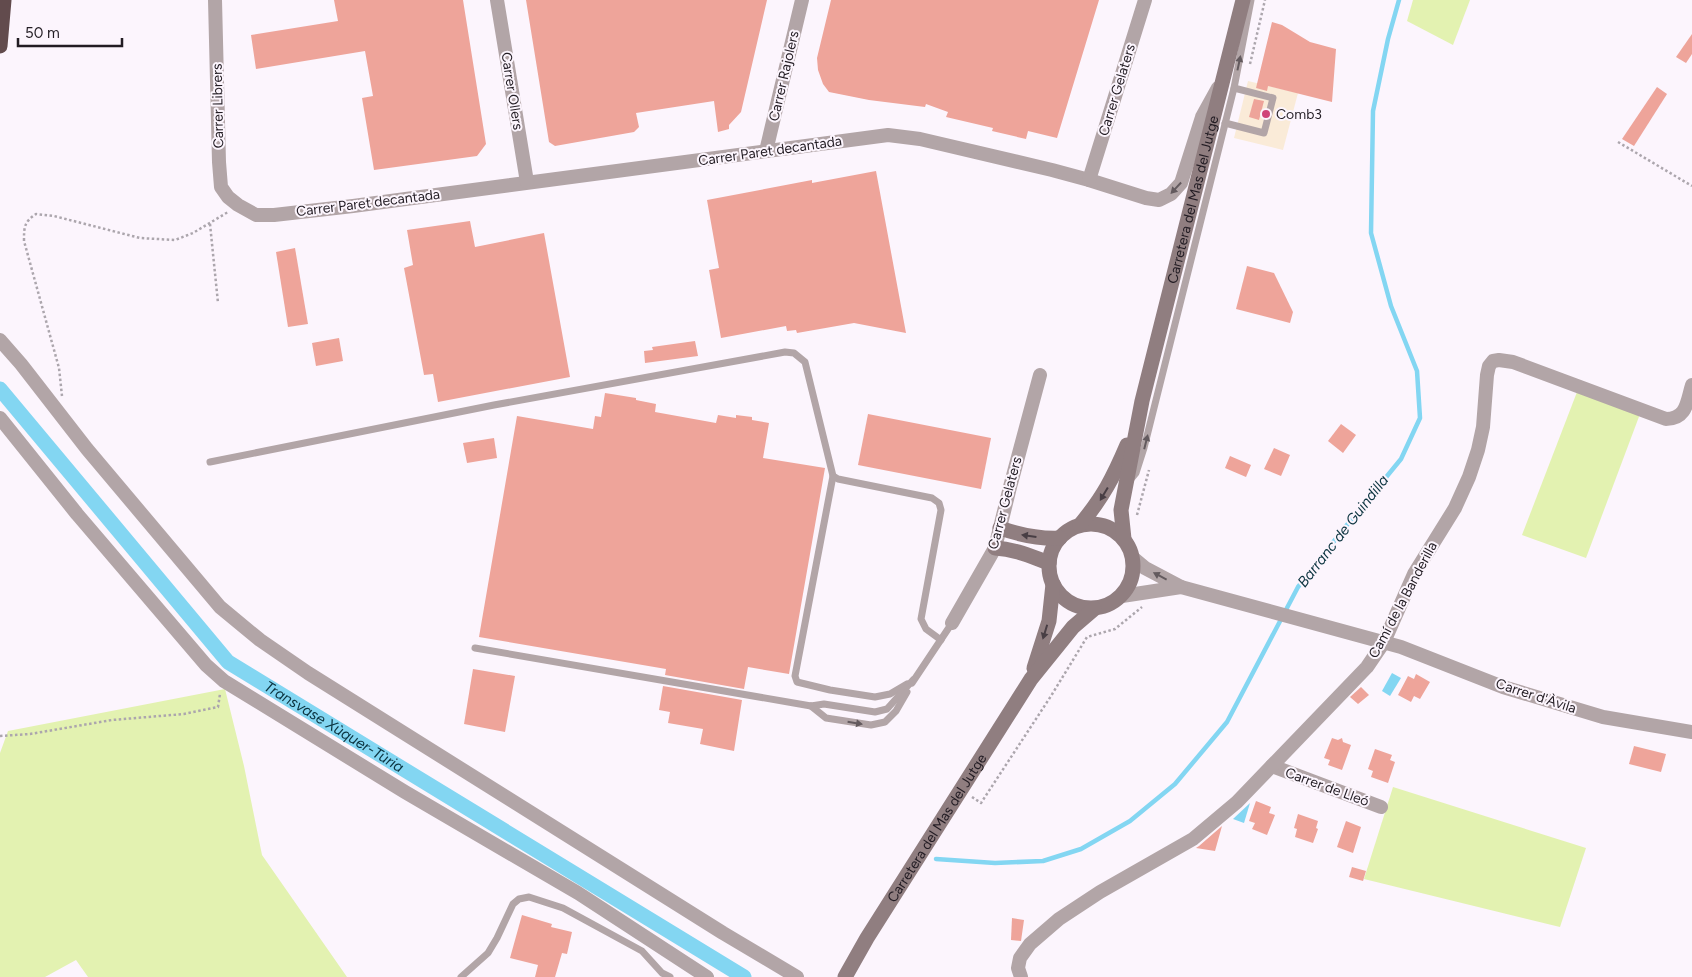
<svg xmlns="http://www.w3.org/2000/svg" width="1692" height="977" viewBox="0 0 1692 977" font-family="Figtree,sans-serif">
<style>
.commercial{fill:#faebd8}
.green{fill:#e3f2b1}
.water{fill:#83d6f2}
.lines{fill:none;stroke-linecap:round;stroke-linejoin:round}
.stream{stroke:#83d6f2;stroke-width:4.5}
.canal{stroke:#83d6f2;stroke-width:15}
.building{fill:#eea49a}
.path{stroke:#aca6ad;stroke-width:2.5;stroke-dasharray:2.5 2.5;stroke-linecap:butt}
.lane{stroke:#b2a5a7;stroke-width:7}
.street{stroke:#b2a5a7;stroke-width:14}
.secondary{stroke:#907e80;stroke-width:15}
.highway{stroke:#624b4d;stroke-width:15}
.oneway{fill:#635a5e}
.oneway2{fill:#483e44}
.poi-dot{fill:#d04478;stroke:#fcf5fd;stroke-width:2}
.labels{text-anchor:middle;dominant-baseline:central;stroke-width:4;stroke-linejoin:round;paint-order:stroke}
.street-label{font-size:14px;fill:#221c23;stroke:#fcf5fd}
.poi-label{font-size:14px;fill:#221c23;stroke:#fcf5fd;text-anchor:start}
.water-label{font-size:15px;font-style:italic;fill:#0b333f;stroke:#fcf5fd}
</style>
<rect width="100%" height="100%" fill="#fcf5fd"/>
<polygon class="commercial" points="1248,81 1298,93 1283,150 1234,138"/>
<g class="green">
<polygon points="1413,0 1470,0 1453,45 1407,21"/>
<polygon points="1577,392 1640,414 1586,558 1522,535"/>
<polygon points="225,689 244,766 262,855 347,977 88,977 76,960 45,977 0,977 0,753 8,731"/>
<polygon points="1393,787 1586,848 1560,927 1364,879"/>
</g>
<g class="water">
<polygon points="1392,673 1401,678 1390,696 1382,691"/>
<polygon points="1250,803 1244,823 1233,819"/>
</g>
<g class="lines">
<polyline class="stream" points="936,859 995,863 1043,861 1081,849 1130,821 1175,784 1227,722 1298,587 1342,531 1401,459 1420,418 1417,371 1391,306 1371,233 1373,111 1388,39 1399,0"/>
<path class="canal" id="s1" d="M0 389 228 662 744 977"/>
</g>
<g class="building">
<polygon points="334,0 463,0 486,144 477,156 374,170 362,98 373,96 365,51 256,69 251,35 338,21"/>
<polygon points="526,0 767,0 741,112 729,125 729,129 718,132 714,101 636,113 639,127 634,132 555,146 549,142"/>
<polygon points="831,0 1099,0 1057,138 1028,131 1026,139 992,131 993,128 946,117 948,112 926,104 925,107 869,100 829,92 823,84 818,70 817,58"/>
<polygon points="1272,22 1282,25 1310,42 1336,49 1332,102 1268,86 1267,91 1256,88"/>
<polygon points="1692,34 1692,54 1686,63 1676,57"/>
<polygon points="1657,87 1667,94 1634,146 1622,139"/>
<polygon points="1254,99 1264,101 1259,120 1249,117"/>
<polygon points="876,171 906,333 854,323 797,333 796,330 787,331 786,326 721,338 709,270 719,268 707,200 812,180 812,183"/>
<polygon points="470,221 475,247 544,233 570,377 438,402 433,374 424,375 404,268 413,265 407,230"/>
<polygon points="295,248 308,324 288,327 276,252"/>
<polygon points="1247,266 1274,273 1293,312 1290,323 1236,309"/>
<polygon points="339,338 343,361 316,366 312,343"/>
<polygon points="695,341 698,356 645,363 644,351 653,350 652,347"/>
<polygon points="605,393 636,398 636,400 656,404 655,412 716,423 718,415 736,418 736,415 752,417 752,420 769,423 763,458 825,468 789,674 748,667 744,689 665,675 666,669 479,637 517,416 593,429 595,416 601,417"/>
<polygon points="868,414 991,438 981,489 858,465"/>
<polygon points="1341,424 1356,435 1343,453 1328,441"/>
<polygon points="494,438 497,458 467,463 463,443"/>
<polygon points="1274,448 1290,455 1281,476 1264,469"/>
<polygon points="1230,456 1251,465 1246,477 1225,468"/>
<polygon points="473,669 515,676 505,732 464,724"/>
<polygon points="1416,674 1430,682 1420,699 1414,696 1411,702 1398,695 1408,676 1414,679"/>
<polygon points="663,686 742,700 734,751 700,744 703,729 668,723 670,712 659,710"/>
<polygon points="1361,687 1369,695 1358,704 1350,697"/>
<polygon points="1332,738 1338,740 1342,738 1343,742 1351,745 1342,770 1328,765 1330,760 1324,758"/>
<polygon points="1634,746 1666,754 1661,772 1629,764"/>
<polygon points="1375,749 1392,755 1390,760 1395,762 1388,783 1371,777 1373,771 1368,769"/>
<polygon points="1256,801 1271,807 1269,813 1275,815 1267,835 1252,829 1255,823 1249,821"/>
<polygon points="1298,814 1318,821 1316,828 1318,829 1313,843 1295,837 1297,829 1294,828"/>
<polygon points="1346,821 1361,827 1353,853 1337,847"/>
<polygon points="1222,826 1215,851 1196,848 1199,846"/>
<polygon points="1352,867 1366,871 1363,881 1349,877"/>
<polygon points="522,915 552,924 551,927 572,932 567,954 562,953 555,977 535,977 538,965 510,958"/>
<polygon points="1012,918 1024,920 1021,941 1011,940"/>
</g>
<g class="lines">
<g class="path">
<polyline points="1250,64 1265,0"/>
<polyline points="1618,142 1692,186"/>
<polyline points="210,224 218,303"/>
<path d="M62 396 59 368 24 241C24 227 24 222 36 214L54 216 140 238 175 240 193 233 228 212"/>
<polyline points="1137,515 1149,470"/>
<polyline points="0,736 30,734 112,720 184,714 218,707 220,694"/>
<polyline points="972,797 981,803 1051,696 1087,637 1115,629 1142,607"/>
</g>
<g class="lane">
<polyline points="1225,123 1264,133 1273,98 1234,88"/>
<polyline points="210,462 494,405 785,352 794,353 805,362 833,476 838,479 932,498 939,503 941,510 921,619 926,629 941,640"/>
<polyline points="833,476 795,676 797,682 830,690 875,697 890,694 907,684"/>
<polyline points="1131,479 1136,473 1144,448 1234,88 1251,0"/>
<polyline points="475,648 811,706 824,704 875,712 887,709 913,680"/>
<polyline points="912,683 952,623"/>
<polyline points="811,706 826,718 871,725 885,722 896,711 907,692"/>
<polyline points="461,977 488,953 497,938 513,904 519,899 529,897 563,908 642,951 662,973 670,977"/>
</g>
<g class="street">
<polyline points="215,0 219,162 221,187 228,197 238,205 256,215 274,215 353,206 888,135 920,139 1052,170 1089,180 1146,198 1159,200 1171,194 1181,183 1202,117 1218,88"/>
<polyline points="497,0 527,182"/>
<polyline points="766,151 802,0"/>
<polyline points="1089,180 1145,0"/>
<polyline points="0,340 21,364 87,449 220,607 260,640 308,673 723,933 797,977"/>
<polyline points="0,418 77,514 206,665 224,681 405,792 578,893 707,977"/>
<polyline points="1181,587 1401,647 1503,687 1603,717 1692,732"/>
<polyline points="1122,596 1181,587 1145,568 1133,558"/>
<polyline points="952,623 995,548 1010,487 1040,375"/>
<polyline points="1272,766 1381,807"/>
<path d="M1021 977 1018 968 1020 958 1030 944 1059 919 1100 892 1193 839 1237 802 1367 667 1384 642 1414 574 1455 508 1469 477 1478 450 1483 427 1487 375 1489 366 1493 361 1499 360 1513 362 1666 419C1687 419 1687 401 1692 385"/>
</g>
<g class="secondary">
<circle cx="1091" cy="566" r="42"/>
<path d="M1080 525C1103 497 1113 478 1127 445"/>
<path d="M1000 528C1020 535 1038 539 1060 538"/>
<path id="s2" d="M1124 539 1121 510 1142 401 1243 0"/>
<path d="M995 548C1015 549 1030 556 1049 563"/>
<polyline points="1034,668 1049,621 1053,584"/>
<path id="s3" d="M845 977 867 938 1031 679 1073 627 1094 609"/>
</g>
<polyline class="highway" points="0,46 4,0"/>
</g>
<defs><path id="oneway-solid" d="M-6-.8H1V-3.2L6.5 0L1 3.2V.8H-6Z" transform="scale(1.25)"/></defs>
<g class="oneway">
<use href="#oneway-solid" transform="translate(1239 63) rotate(-78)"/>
<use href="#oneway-solid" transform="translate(1176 188) rotate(133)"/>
<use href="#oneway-solid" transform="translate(1146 442) rotate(-76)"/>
<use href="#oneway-solid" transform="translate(1160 576) rotate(-152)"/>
<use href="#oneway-solid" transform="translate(855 723) rotate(9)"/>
</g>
<g class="oneway2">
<use href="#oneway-solid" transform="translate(1104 494) rotate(121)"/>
<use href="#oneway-solid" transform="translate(1029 536) rotate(-172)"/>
<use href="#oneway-solid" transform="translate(1045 632) rotate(107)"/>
</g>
<circle class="poi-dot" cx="1266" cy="114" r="5"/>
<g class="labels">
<g class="street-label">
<text transform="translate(784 76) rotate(-77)">Carrer Rajolers</text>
<text transform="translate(1117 90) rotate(-73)">Carrer Gelaters</text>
<text transform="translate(512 91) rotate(81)">Carrer Ollers</text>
<text transform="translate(218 106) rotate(-91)">Carrer Librers</text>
<text transform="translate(770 151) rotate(-8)">Carrer Paret decantada</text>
<text stroke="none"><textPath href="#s2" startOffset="348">Carretera del Mas del Jutge</textPath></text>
<text transform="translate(368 203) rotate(-7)">Carrer Paret decantada</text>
<text transform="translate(1005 503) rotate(-75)">Carrer Gelaters</text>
<text transform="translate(1403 600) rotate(-62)">Camí de la Banderilla</text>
<text transform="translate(1536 696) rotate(18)">Carrer d'Àvila</text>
<text transform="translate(1327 787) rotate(20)">Carrer de Lleó</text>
<text stroke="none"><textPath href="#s3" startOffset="175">Carretera del Mas del Jutge</textPath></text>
</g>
<g class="poi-label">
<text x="1276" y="114">Comb3</text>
</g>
<g class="water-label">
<text transform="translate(1343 531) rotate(-52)">Barranc de Guindilla</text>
<text stroke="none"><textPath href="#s1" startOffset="480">Transvase Xùquer-Tùria</textPath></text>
</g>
</g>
<path d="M18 38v8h104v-8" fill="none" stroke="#221c23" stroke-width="2.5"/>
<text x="25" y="38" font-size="15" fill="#221c23" stroke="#fcf5fd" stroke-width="4" paint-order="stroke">50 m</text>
</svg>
